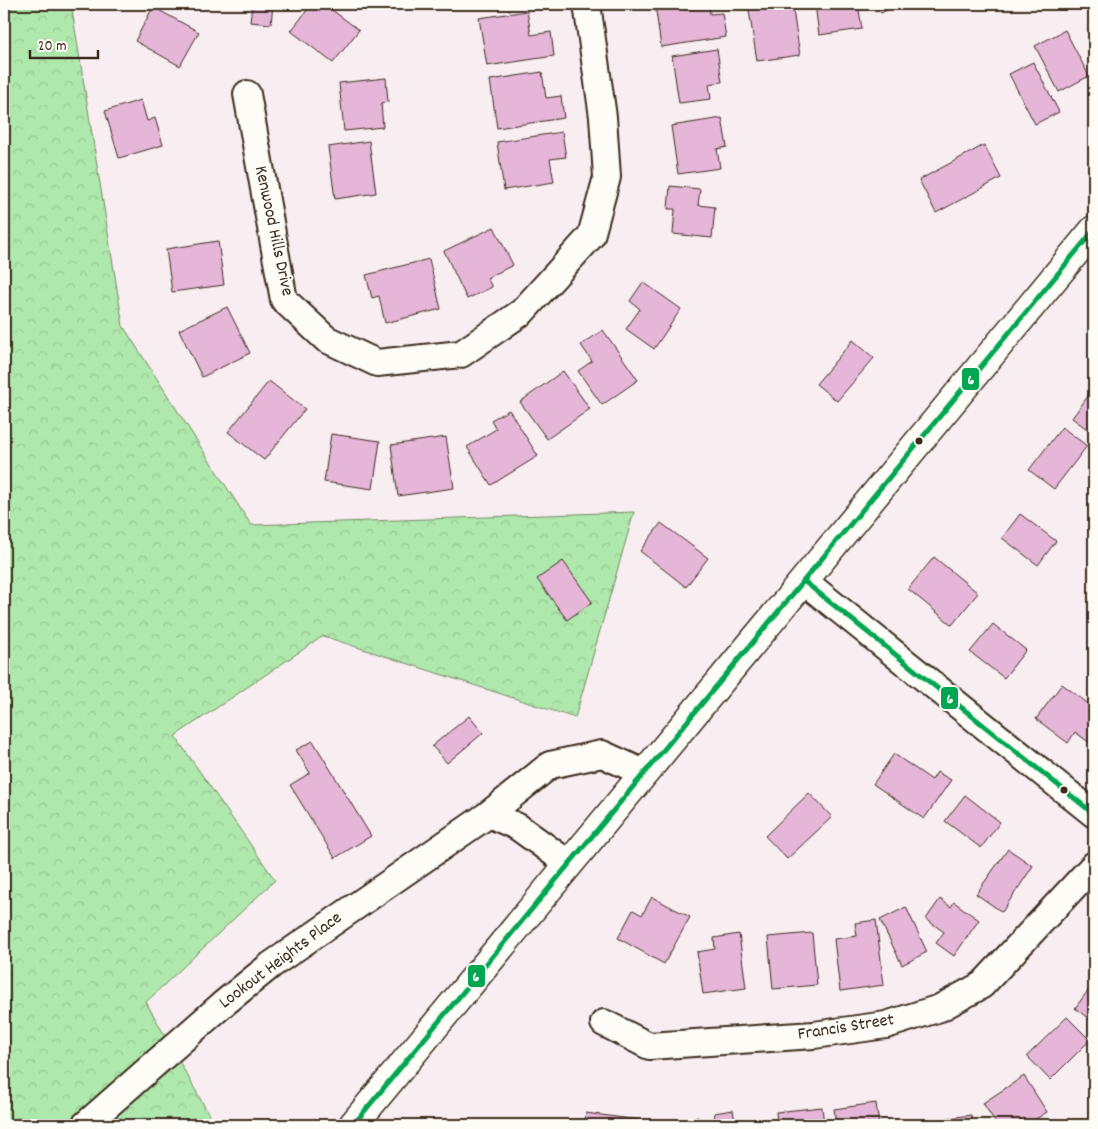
<svg xmlns="http://www.w3.org/2000/svg" width="1098" height="1129" viewBox="0 0 1098 1129" font-family="Dekko,sans-serif">
<style>
.forest{fill:url(#forest-crowns);stroke:#758965}
.building{fill:#e6b6d8;stroke:#3b2a1e}
.lines{fill:none;stroke-linecap:round;stroke-linejoin:round}
.minor-casing{stroke:#3b2a1e;stroke-width:30}
.secondary-casing{stroke:#3b2a1e;stroke-width:31}
.minor{stroke:#fdfcf7;stroke-width:26}
.secondary{stroke:#fdfcf7;stroke-width:28}
.bus-1-casing{stroke:#fdfcf7;stroke-width:9}
.bus-1{stroke:#00a651;stroke-width:5}
.bus-dot{fill:#3b2a1e;stroke:#fdfcf7;stroke-width:2}
.labels{text-anchor:middle;dominant-baseline:central;stroke-width:4;stroke-linejoin:round;paint-order:stroke}
.street-label{font-size:18px;fill:#3b2a1e;stroke:#fdfcf7}
.line-badge{stroke:#fdfcf7;stroke-width:2}
.badge-label{font-size:14px;text-anchor:middle;font-weight:bold;fill:#fff}
</style>
<defs>
<pattern id="forest-crowns" width="20" height="18" patternUnits="userSpaceOnUse" patternTransform="scale(1.25)"><rect width="20" height="18" fill="#afe8ac"/><path d="M2 6a3 3 0 1 1 6 0M12 15a3 3 0 1 1 6 0" fill="none" stroke="#97c794"/></pattern>
</defs>
<rect width="100%" height="100%" fill="#f8eef1"/>
<filter id="ink" filterUnits="userSpaceOnUse"><feTurbulence type="fractalNoise" baseFrequency=".02" numOctaves="2"/><feDisplacementMap in="SourceGraphic" scale="10" xChannelSelector="R" yChannelSelector="G"/><feConvolveMatrix kernelMatrix="1 2 1 2 8 2 1 2 1" color-interpolation-filters="sRGB"/></filter>
<g filter="url(#ink)">
<polygon class="forest" points="4,4 71,4 123,326 251,525 634,512 575,718 323,636 175,736 275,880 146,1002 215,1125 4,1125"/>
<g class="building">
<polygon points="243,4 273,4 271,24 250,22 252,5"/>
<polygon points="312,4 324,4 359,30 333,63 291,31"/>
<polygon points="655,4 709,4 710,14 722,13 726,37 661,47"/>
<polygon points="748,4 792,4 800,55 757,61"/>
<polygon points="815,4 858,4 862,29 819,35"/>
<polygon points="876,4 899,4 881,13"/>
<polygon points="153,7 199,32 180,66 135,41"/>
<polygon points="527,11 531,35 551,32 554,56 487,66 479,18"/>
<polygon points="1065,30 1089,76 1059,92 1035,46"/>
<polygon points="717,49 722,82 709,84 711,99 679,103 672,56"/>
<polygon points="1033,62 1059,112 1035,124 1009,74"/>
<polygon points="542,72 546,98 561,96 564,118 497,128 490,80"/>
<polygon points="386,78 388,102 381,103 383,127 344,131 339,83"/>
<polygon points="141,100 147,121 155,118 163,145 119,158 105,111"/>
<polygon points="722,118 727,147 717,149 720,168 678,174 671,126"/>
<polygon points="562,132 566,157 550,159 554,182 504,190 497,142"/>
<polygon points="369,141 376,193 335,199 328,147"/>
<polygon points="984,145 1001,178 936,213 919,180"/>
<polygon points="670,186 700,189 698,205 715,207 712,238 673,234 675,209 668,209"/>
<polygon points="494,227 513,265 487,278 492,287 467,299 444,251"/>
<polygon points="218,241 224,285 172,292 166,249"/>
<polygon points="429,259 441,309 385,323 379,296 372,298 366,275"/>
<polygon points="643,282 681,309 654,349 626,329 640,309 630,301"/>
<polygon points="227,307 250,353 202,377 179,330"/>
<polygon points="603,330 638,380 602,405 578,371 592,361 581,345"/>
<polygon points="853,340 874,358 837,401 816,384"/>
<polygon points="563,371 590,409 547,439 520,402"/>
<polygon points="269,381 305,409 264,460 228,432"/>
<polygon points="1094,388 1094,434 1072,418"/>
<polygon points="509,410 538,456 491,485 467,447 496,429 491,420"/>
<polygon points="1062,427 1087,446 1054,489 1029,470"/>
<polygon points="331,434 380,441 373,489 324,482"/>
<polygon points="446,437 454,488 398,496 391,445"/>
<polygon points="1020,514 1056,541 1038,565 1002,538"/>
<polygon points="661,523 708,558 686,587 640,551"/>
<polygon points="934,557 978,593 952,625 908,589"/>
<polygon points="563,561 592,602 567,620 537,579"/>
<polygon points="993,624 1026,650 1004,678 970,652"/>
<polygon points="1062,684 1094,708 1094,746 1075,732 1068,743 1036,719"/>
<polygon points="469,716 483,733 447,763 432,746"/>
<polygon points="313,741 371,836 335,858 290,785 310,773 296,750"/>
<polygon points="894,754 932,780 937,772 951,780 924,819 873,784"/>
<polygon points="809,793 832,817 787,859 765,836"/>
<polygon points="965,795 1000,822 981,848 945,821"/>
<polygon points="1008,849 1033,866 1002,912 976,894"/>
<polygon points="652,897 690,917 664,964 618,938 633,910 642,915"/>
<polygon points="940,899 951,907 954,902 979,920 954,956 936,943 944,932 926,919"/>
<polygon points="906,907 927,952 902,965 880,920"/>
<polygon points="876,920 884,985 840,991 834,939 857,936 855,923"/>
<polygon points="812,933 817,985 773,989 768,937"/>
<polygon points="739,934 746,988 703,994 697,952 715,949 714,938"/>
<polygon points="1094,983 1094,1023 1075,1008"/>
<polygon points="1067,1017 1090,1040 1050,1080 1027,1056"/>
<polygon points="1024,1076 1047,1112 1026,1125 997,1125 983,1103"/>
<polygon points="876,1103 879,1125 836,1125 834,1109"/>
<polygon points="822,1107 824,1125 777,1125 776,1112"/>
<polygon points="733,1110 735,1122 758,1119 759,1125 716,1125 714,1113"/>
<polygon points="586,1113 639,1120 638,1125 584,1125"/>
<polygon points="971,1115 972,1125 936,1125 935,1120"/>
<polygon points="698,1117 699,1125 657,1125 656,1122"/>
</g>
<g class="lines">
<g class="minor-casing">
<g id="minor">
<polyline points="247,94 284,300 326,339 377,363 461,354 522,312 591,236 607,177 603,117 587,4"/>
<polyline points="805,582 1094,814"/>
<polyline points="489,814 518,827 569,864"/>
<polyline points="604,1023 649,1046 814,1035 886,1025 940,1008 982,985 1094,865"/>
<polyline points="85,1125 223,1004 271,965 489,814 550,765 602,754 644,773"/>
</g>
</g>
<g class="secondary-casing">
<polyline id="secondary" points="353,1125 1094,230"/>
</g>
<use href="#minor" class="minor"/>
<use href="#secondary" class="secondary"/>
<g class="bus-1-casing">
<g id="bus-1">
<polyline points="805,582 1094,814"/>
<polyline points="353,1125 1094,230"/>
</g>
</g>
<use href="#bus-1" class="bus-1"/>
</g>
</g>
<g class="bus-dot">
<circle cx="919" cy="441" r="4.5"/>
<circle cx="1064" cy="790" r="4.5"/>
</g>
<g class="labels">
<g class="street-label">
<text transform="translate(273 231) rotate(78)">Kenwood Hills Drive</text>
<text transform="translate(281 961) rotate(-37)">Lookout Heights Place</text>
<text transform="translate(846 1028) rotate(-9)">Francis Street</text>
</g>
</g>
<g class="line-badge">
<rect x="961" y="367" width="19" height="24" rx="5" fill="#00a651"/>
<rect x="940" y="686" width="19" height="24" rx="5" fill="#00a651"/>
<rect x="467" y="964" width="19" height="24" rx="5" fill="#00a651"/>
</g>
<g class="badge-label">
<text x="971" y="384">6</text>
<text x="950" y="703">6</text>
<text x="476" y="981">6</text>
</g>
<rect width="1098" height="1129" fill="none" stroke="#fdfcf7" stroke-width="20"/>
<rect x="10" y="10" width="1078" height="1109" fill="none" stroke="#3b2a1e" stroke-width="2" filter="url(#ink)"/>
<path d="M30 50v8h68v-8" fill="none" stroke="#3b2a1e" stroke-width="2.5"/>
<text x="38" y="50" font-size="15" fill="#3b2a1e" stroke="#fdfcf7" stroke-width="4" paint-order="stroke">20 m</text>
</svg>
